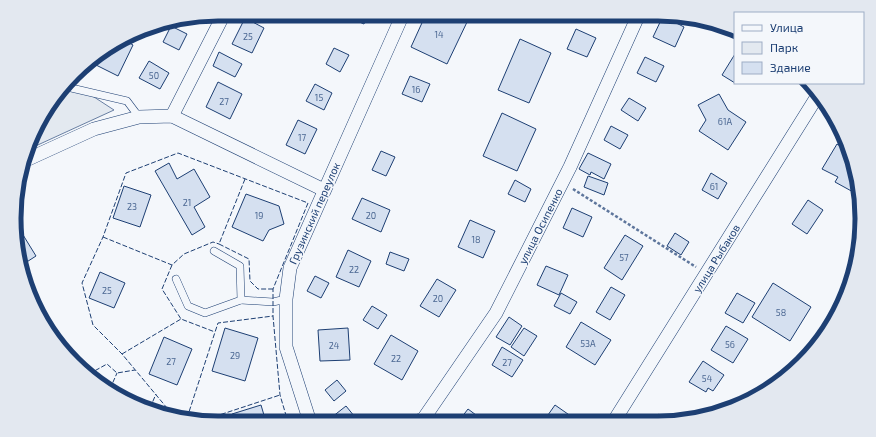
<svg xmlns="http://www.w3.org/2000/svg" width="876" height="437" viewBox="0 0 876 437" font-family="'Exo 2',sans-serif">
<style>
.green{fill:#e3e9f0;stroke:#687fa3}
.building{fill:#d5e0f0;stroke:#1d3f73}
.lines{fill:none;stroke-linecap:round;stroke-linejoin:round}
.service-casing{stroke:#1d3f73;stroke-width:8}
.minor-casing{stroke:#1d3f73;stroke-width:14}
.path{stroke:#5e769c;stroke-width:2.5;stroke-dasharray:3 2;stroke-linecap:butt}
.service{stroke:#f4f7fb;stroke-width:7}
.minor{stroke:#f4f7fb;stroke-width:13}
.fence{stroke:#1d3f73;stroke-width:1;stroke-dasharray:5 2;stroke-linecap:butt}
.labels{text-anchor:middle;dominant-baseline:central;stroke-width:3;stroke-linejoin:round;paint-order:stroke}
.number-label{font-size:9px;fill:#4b6792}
.street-label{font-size:11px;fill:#1d3f73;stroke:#f4f7fb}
.rim{fill:none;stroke:#1d3f73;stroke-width:5}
</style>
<rect width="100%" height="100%" fill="#f4f7fb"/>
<polygon class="green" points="71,82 114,110 29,149 42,116"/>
<g class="building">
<polygon points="341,14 368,14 364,24"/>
<polygon points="426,14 456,14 468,20 447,64 411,47"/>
<polygon points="663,16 684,27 675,47 653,37"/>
<polygon points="245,18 264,28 252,53 232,44"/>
<polygon points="171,26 187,34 179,50 163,42"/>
<polygon points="576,29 596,38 587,57 567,49"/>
<polygon points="520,39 551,53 529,103 498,90"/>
<polygon points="124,40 133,45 118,76 94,64 99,53"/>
<polygon points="334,48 349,55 340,72 326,64"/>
<polygon points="219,52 242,64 235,77 213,66"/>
<polygon points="735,54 735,83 722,75"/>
<polygon points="645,57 664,66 656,82 637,73"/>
<polygon points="149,61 169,73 160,89 139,78"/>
<polygon points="410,76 430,84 422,102 402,94"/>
<polygon points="218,82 242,94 230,119 206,107"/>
<polygon points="315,84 332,93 324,110 306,101"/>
<polygon points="719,94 728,110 746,122 728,150 699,131 706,120 698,105"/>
<polygon points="629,98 646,108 638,121 621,110"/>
<polygon points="502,113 536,129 517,171 483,156"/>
<polygon points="298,120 317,129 305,154 286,145"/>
<polygon points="611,126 628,135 620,149 604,140"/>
<polygon points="837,144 851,153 856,191 855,193 835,182 838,177 822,169"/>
<polygon points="381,151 395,157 386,176 372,170"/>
<polygon points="588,153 611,164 604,179 591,172 590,175 579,169"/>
<polygon points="169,163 177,179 194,169 210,197 194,207 205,227 192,235 155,171"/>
<polygon points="711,173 727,183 718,199 702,190"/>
<polygon points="588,176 608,183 604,195 584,187"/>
<polygon points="515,180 531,189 525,202 508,194"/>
<polygon points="124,186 151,195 140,227 113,218"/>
<polygon points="246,194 279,206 284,224 269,230 263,241 232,227"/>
<polygon points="362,198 390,210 381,232 352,219"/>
<polygon points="808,200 823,210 807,234 792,224"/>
<polygon points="572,208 592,217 583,237 563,228"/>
<polygon points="470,220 495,231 483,258 458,247"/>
<polygon points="20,230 36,256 22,265 16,245 16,232"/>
<polygon points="675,233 689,242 681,255 667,246"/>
<polygon points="625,235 643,246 622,280 604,268"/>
<polygon points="348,250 371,261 359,287 336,277"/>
<polygon points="390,252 409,259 404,271 386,264"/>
<polygon points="546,266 568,275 559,295 537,285"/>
<polygon points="100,272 125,283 114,308 89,298"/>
<polygon points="315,276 329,283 321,298 307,291"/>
<polygon points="437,279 456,290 439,317 420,306"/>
<polygon points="773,283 811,307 790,341 752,317"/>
<polygon points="611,287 625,295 610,320 596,312"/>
<polygon points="561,293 577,302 570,314 554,306"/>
<polygon points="737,293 755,303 743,323 725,313"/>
<polygon points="372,306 387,315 378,329 363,320"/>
<polygon points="509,317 522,326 510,345 496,337"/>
<polygon points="581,322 611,340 595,365 566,347"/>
<polygon points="726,326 748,339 733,363 711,350"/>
<polygon points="225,328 258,338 245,381 212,371"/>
<polygon points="348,328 350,360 320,361 318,330"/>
<polygon points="524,328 537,336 524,356 511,347"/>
<polygon points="391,335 418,351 402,380 374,364"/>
<polygon points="164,337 192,349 177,385 149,374"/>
<polygon points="502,347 523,360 512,377 492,365"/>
<polygon points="703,361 724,375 713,391 708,388 706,392 689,382"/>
<polygon points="337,380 346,391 334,401 325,390"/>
<polygon points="261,405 266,422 235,422 232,414"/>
<polygon points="555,405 575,419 573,422 543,422"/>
<polygon points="346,406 359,422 328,422 327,421"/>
<polygon points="468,409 476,415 473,419 478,422 458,422"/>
<polygon points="695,413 700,417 690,420"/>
<polygon points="658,414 667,421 653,421"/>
</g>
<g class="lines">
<g class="service-casing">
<g id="service">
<polyline points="67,87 127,101 139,117"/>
<polyline points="176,279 188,306 205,313 241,300 240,266 214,251"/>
<polyline points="241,300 273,302 286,299"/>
</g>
</g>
<g class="minor-casing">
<g id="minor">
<polyline points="172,116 224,14"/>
<polyline points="24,161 94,129 139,117 172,116 324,190"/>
<polyline points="614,421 818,95"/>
<polyline points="310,422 286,347 286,299 290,268 403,14"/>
<polyline points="417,422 424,418 496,313 570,167 639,14"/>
</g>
</g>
<polyline class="path" points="573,189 696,267"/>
<use href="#service" class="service"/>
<use href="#minor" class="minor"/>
<g class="fence">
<polyline points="245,179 219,244 249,259 250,281 258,289 273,289"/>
<polyline points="103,237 172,265 184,254 213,242 219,244"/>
<polyline points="172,265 162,289 181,319"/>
<polyline points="122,354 181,319 215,332"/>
<polyline points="89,374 107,364 117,373 135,370"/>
<polyline points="110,389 117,373"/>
<polyline points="150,408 156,394"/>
<polyline points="172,414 122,354 93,325 82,283 103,237 126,173 178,153 308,203 273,289 273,316 280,395 288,422"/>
<polyline points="187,418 218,323 273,316"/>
<polyline points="201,421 280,395"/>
</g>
</g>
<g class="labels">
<g class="number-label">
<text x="439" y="34">14</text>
<text x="248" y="36">25</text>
<text x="154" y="75">50</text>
<text x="416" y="89">16</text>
<text x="319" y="97">15</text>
<text x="224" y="101">27</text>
<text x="725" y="121">61А</text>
<text x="302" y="137">17</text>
<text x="714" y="186">61</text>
<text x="187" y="202">21</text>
<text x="132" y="206">23</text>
<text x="259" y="215">19</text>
<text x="371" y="215">20</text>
<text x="476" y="239">18</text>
<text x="624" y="257">57</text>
<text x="354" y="269">22</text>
<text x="107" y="290">25</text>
<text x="438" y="298">20</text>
<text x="781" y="312">58</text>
<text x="588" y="343">53А</text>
<text x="730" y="344">56</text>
<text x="334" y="345">24</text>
<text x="235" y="355">29</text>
<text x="396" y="358">22</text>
<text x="171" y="361">27</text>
<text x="507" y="362">27</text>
<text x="707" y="378">54</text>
</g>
<g class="street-label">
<text transform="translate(314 213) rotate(-66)">Грузинский переулок</text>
<text transform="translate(540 226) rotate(-63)">улица Осипенко</text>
<text transform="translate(716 258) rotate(-58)">улица Рыбаков</text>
</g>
</g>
<path d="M0 0H876V437H0ZM218 21H658A197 197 0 0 1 855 218V219A197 197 0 0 1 658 416H218A197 197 0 0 1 21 219V218A197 197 0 0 1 218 21Z" fill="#e3e8f0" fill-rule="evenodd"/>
<path class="rim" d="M218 21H658A197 197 0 0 1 855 218V219A197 197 0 0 1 658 416H218A197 197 0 0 1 21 219V218A197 197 0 0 1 218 21Z"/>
<rect x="734" y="12" width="130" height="72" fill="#f4f7fb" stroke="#9eadc5"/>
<rect x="742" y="25" width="20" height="6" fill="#f4f7fb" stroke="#9eadc5"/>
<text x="770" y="32" font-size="12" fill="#1d3f73">Улица</text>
<rect x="742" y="42" width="20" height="12" fill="#e3e9f0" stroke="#9eadc5"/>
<text x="770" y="52" font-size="12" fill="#1d3f73">Парк</text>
<rect x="742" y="62" width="20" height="12" fill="#d5e0f0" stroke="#9eadc5"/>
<text x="770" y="72" font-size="12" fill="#1d3f73">Здание</text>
</svg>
